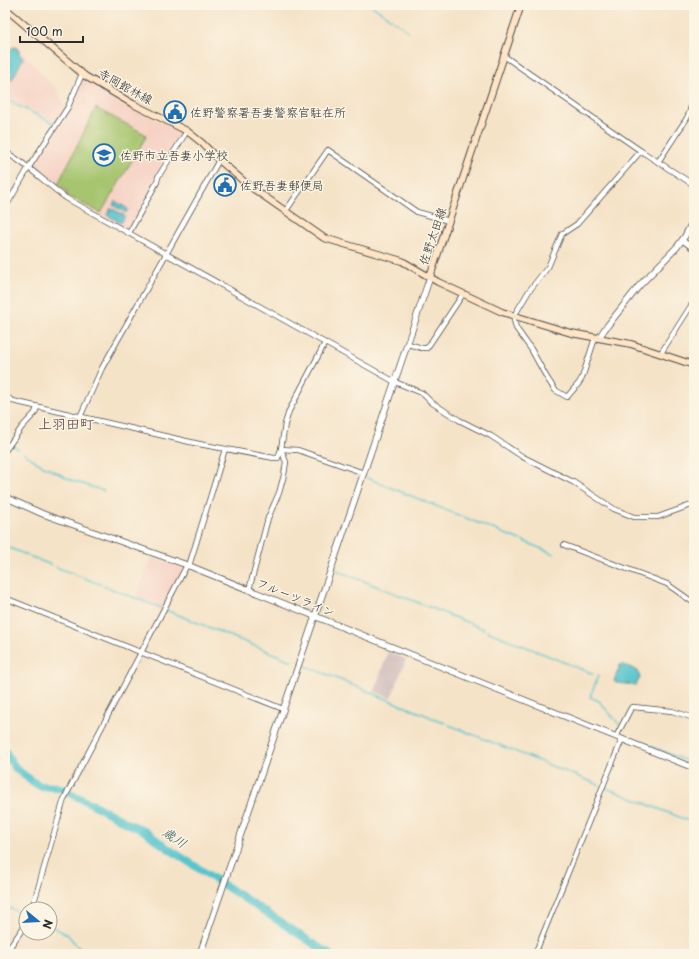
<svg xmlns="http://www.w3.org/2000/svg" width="699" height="959" viewBox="0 0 699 959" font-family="'Playpen Sans','Klee One',sans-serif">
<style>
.built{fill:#f6d2c4}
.industrial{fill:#d1bfbe}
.green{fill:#a6c56e;stroke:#68784c}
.water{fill:#58c5ce;stroke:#42787c}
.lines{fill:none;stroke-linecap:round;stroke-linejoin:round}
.stream{stroke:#58c5ce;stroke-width:1.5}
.river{stroke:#58c5ce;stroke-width:8}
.minor-casing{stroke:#494743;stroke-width:6}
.tertiary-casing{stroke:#494743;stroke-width:7}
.secondary-casing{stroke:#494743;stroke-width:8}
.minor{stroke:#fff;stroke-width:4.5}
.tertiary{stroke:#fff;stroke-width:5.5}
.secondary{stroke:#ffe4c6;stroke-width:6}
.labels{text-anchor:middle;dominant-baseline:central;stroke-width:3;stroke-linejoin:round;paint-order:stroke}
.street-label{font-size:12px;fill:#2b2b2b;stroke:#fcf5e5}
.poi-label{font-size:12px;fill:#2b2b2b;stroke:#fcf5e5;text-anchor:start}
.water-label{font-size:13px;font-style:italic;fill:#38595c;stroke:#fcf5e5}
.quarter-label{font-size:14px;font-weight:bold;fill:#705751;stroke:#fcf5e5}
</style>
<rect width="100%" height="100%" fill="#fcf5e5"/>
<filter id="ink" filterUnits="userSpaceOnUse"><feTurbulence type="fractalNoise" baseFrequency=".025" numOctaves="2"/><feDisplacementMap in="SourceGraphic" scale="8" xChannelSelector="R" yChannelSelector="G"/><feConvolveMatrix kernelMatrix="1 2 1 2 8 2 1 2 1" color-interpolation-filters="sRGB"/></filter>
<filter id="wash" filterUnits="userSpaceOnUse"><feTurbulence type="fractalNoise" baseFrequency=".012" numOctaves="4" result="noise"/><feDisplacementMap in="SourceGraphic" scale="16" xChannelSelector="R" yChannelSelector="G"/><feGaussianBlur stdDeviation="0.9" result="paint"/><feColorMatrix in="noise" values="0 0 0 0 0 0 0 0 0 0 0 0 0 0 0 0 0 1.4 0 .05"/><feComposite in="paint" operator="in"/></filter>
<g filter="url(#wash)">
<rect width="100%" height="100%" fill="#f5e3c8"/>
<g class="built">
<polygon points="16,46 57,90 66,107 56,122 5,97 5,52 8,48"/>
<polygon points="82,79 181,133 181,136 155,177 155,182 128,230 66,196 33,168 32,165 46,145 48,145 69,111 80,80"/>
<polygon points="152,557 183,568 162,608 136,597"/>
</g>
<polygon class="industrial" points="388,652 406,659 391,698 374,691"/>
<polygon class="green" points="96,108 145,134 146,137 101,213 66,195 68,192 58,184"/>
<g class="water">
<polygon points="16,47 19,51 19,54 23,58 12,80 5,79 5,59 12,48"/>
<polygon points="115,201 128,209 126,213 113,205"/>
<polygon points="111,208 125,216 121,223 107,215"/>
<path d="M620 665C626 664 632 669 638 671L640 678 636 685 617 683 614 681Z"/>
</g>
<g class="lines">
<g class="stream">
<polyline points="371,5 408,31"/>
<polyline points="5,99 53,123"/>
<polyline points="5,441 7,442"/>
<polyline points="12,446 18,449"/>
<polyline points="24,453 38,463 73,481 104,491"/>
<polyline points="367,478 520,540"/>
<polyline points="523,541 554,554"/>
<polyline points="5,546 51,565"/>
<polyline points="56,567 161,608"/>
<polyline points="336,570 484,629"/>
<polyline points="166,610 292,661"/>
<polyline points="487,631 593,674"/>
<polyline points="304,665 445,723"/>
<polyline points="598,676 590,697 599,701 619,724"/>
<polyline points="449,725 599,785"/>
<polyline points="629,737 694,764"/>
<polyline points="604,787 694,823"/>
<polyline points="5,906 26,915"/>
<polyline points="50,926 67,934 84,954"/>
</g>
<polyline class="river" points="5,751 16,769 32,781 40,786 57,787 94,805 127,823 143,830 166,847 329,954"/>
</g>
</g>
<g filter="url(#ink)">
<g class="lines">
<g class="minor-casing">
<g id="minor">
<polyline points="693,5 694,6"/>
<polyline points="660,7 661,5"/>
<polyline points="504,56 641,151 694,185"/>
<path d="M5 152C28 164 45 183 66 198L395 382 422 393 431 402 459 420 491 436 523 457 573 482 614 509 634 517H658L694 504"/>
<polyline points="658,162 687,118 690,111 694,86"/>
<polyline points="5,208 29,167 68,107 82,74"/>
<polyline points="285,212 328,150 417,212 449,221"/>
<polyline points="129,233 157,182 158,177 187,131"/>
<polyline points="682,240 694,249"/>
<polyline points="595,338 582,378 579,383 567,397 555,390 547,378 531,349 516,328 514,320 514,316 529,291 548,267 562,234 577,224 641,151"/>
<polyline points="408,344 422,348 427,348 463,294"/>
<polyline points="661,353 694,301"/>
<polyline points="5,396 13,401 199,444 274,458 278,458 281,449 298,450 364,473"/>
<polyline points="80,417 102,368 219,160"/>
<polyline points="5,451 22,427 35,413 37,407"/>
<polyline points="564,545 667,584 694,603"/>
<polyline points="189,566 225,449"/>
<polyline points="249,590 268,518 279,493 284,475 286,462 281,449 285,424 289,411 325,343"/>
<polyline points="5,598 283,709"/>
<polyline points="616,737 631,708 633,707 672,711 694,718"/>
<polyline points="32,909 64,799 187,565"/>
<polyline points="5,954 26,924"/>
<polyline points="535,954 622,739"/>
</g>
</g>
<g class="tertiary-casing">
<g id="tertiary">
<polyline points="599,338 604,330 639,286 677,247 685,236 694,219"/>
<polyline points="5,497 43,514 187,565 694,768"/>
<polyline points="200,954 342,537 430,277"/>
</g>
</g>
<g class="secondary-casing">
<g id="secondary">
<polyline points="5,8 85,76 133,104 187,131 202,143 219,160 248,185 324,238 402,261 438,282 502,312 571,333 631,344 694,365"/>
<polyline points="430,277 521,5"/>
</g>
</g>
<use href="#minor" class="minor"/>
<use href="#tertiary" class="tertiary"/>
<use href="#secondary" class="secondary"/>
</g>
</g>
<defs>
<g id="civic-ring" transform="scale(1.15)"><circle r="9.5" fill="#fcf5e5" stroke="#1f6fb2" stroke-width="1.5"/><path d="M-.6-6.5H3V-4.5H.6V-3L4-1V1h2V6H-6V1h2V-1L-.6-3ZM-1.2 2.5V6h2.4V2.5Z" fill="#1f6fb2"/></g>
<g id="school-ring" transform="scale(1.15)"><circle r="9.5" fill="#fcf5e5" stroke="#1f6fb2" stroke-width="1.5"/><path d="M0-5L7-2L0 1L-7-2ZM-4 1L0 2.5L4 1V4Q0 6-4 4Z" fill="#1f6fb2"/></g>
</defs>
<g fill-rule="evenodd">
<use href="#civic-ring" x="175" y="112"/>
<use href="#school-ring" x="104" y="155"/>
<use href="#civic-ring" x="225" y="185"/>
</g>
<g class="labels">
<g class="street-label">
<text transform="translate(126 86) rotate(29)">寺岡館林線</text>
<text transform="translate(432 236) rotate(-71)">佐野太田線</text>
<text transform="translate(296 597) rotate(22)">フルーツライン</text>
</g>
<g class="poi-label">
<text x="190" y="112">佐野警察署吾妻警察官駐在所</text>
<text x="120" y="155">佐野市立吾妻小学校</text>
<text x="240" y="185">佐野吾妻郵便局</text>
</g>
<g class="water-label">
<text transform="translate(175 837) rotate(34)">歳川</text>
</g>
<g class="quarter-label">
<text x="66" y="423">上羽田町</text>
</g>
</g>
<rect width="699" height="959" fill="none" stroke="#fcf5e5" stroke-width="20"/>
<g transform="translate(38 921) rotate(108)"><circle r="19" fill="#fcf5e5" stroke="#a8a49b"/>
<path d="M0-3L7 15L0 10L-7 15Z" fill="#1f6fb2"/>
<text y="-6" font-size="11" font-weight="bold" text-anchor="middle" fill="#2b2b2b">N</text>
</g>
<path d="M20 36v6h63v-6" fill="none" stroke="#2b2b2b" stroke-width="2"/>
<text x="26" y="36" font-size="12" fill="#2b2b2b" stroke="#fcf5e5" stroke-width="3" paint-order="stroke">100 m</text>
</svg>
